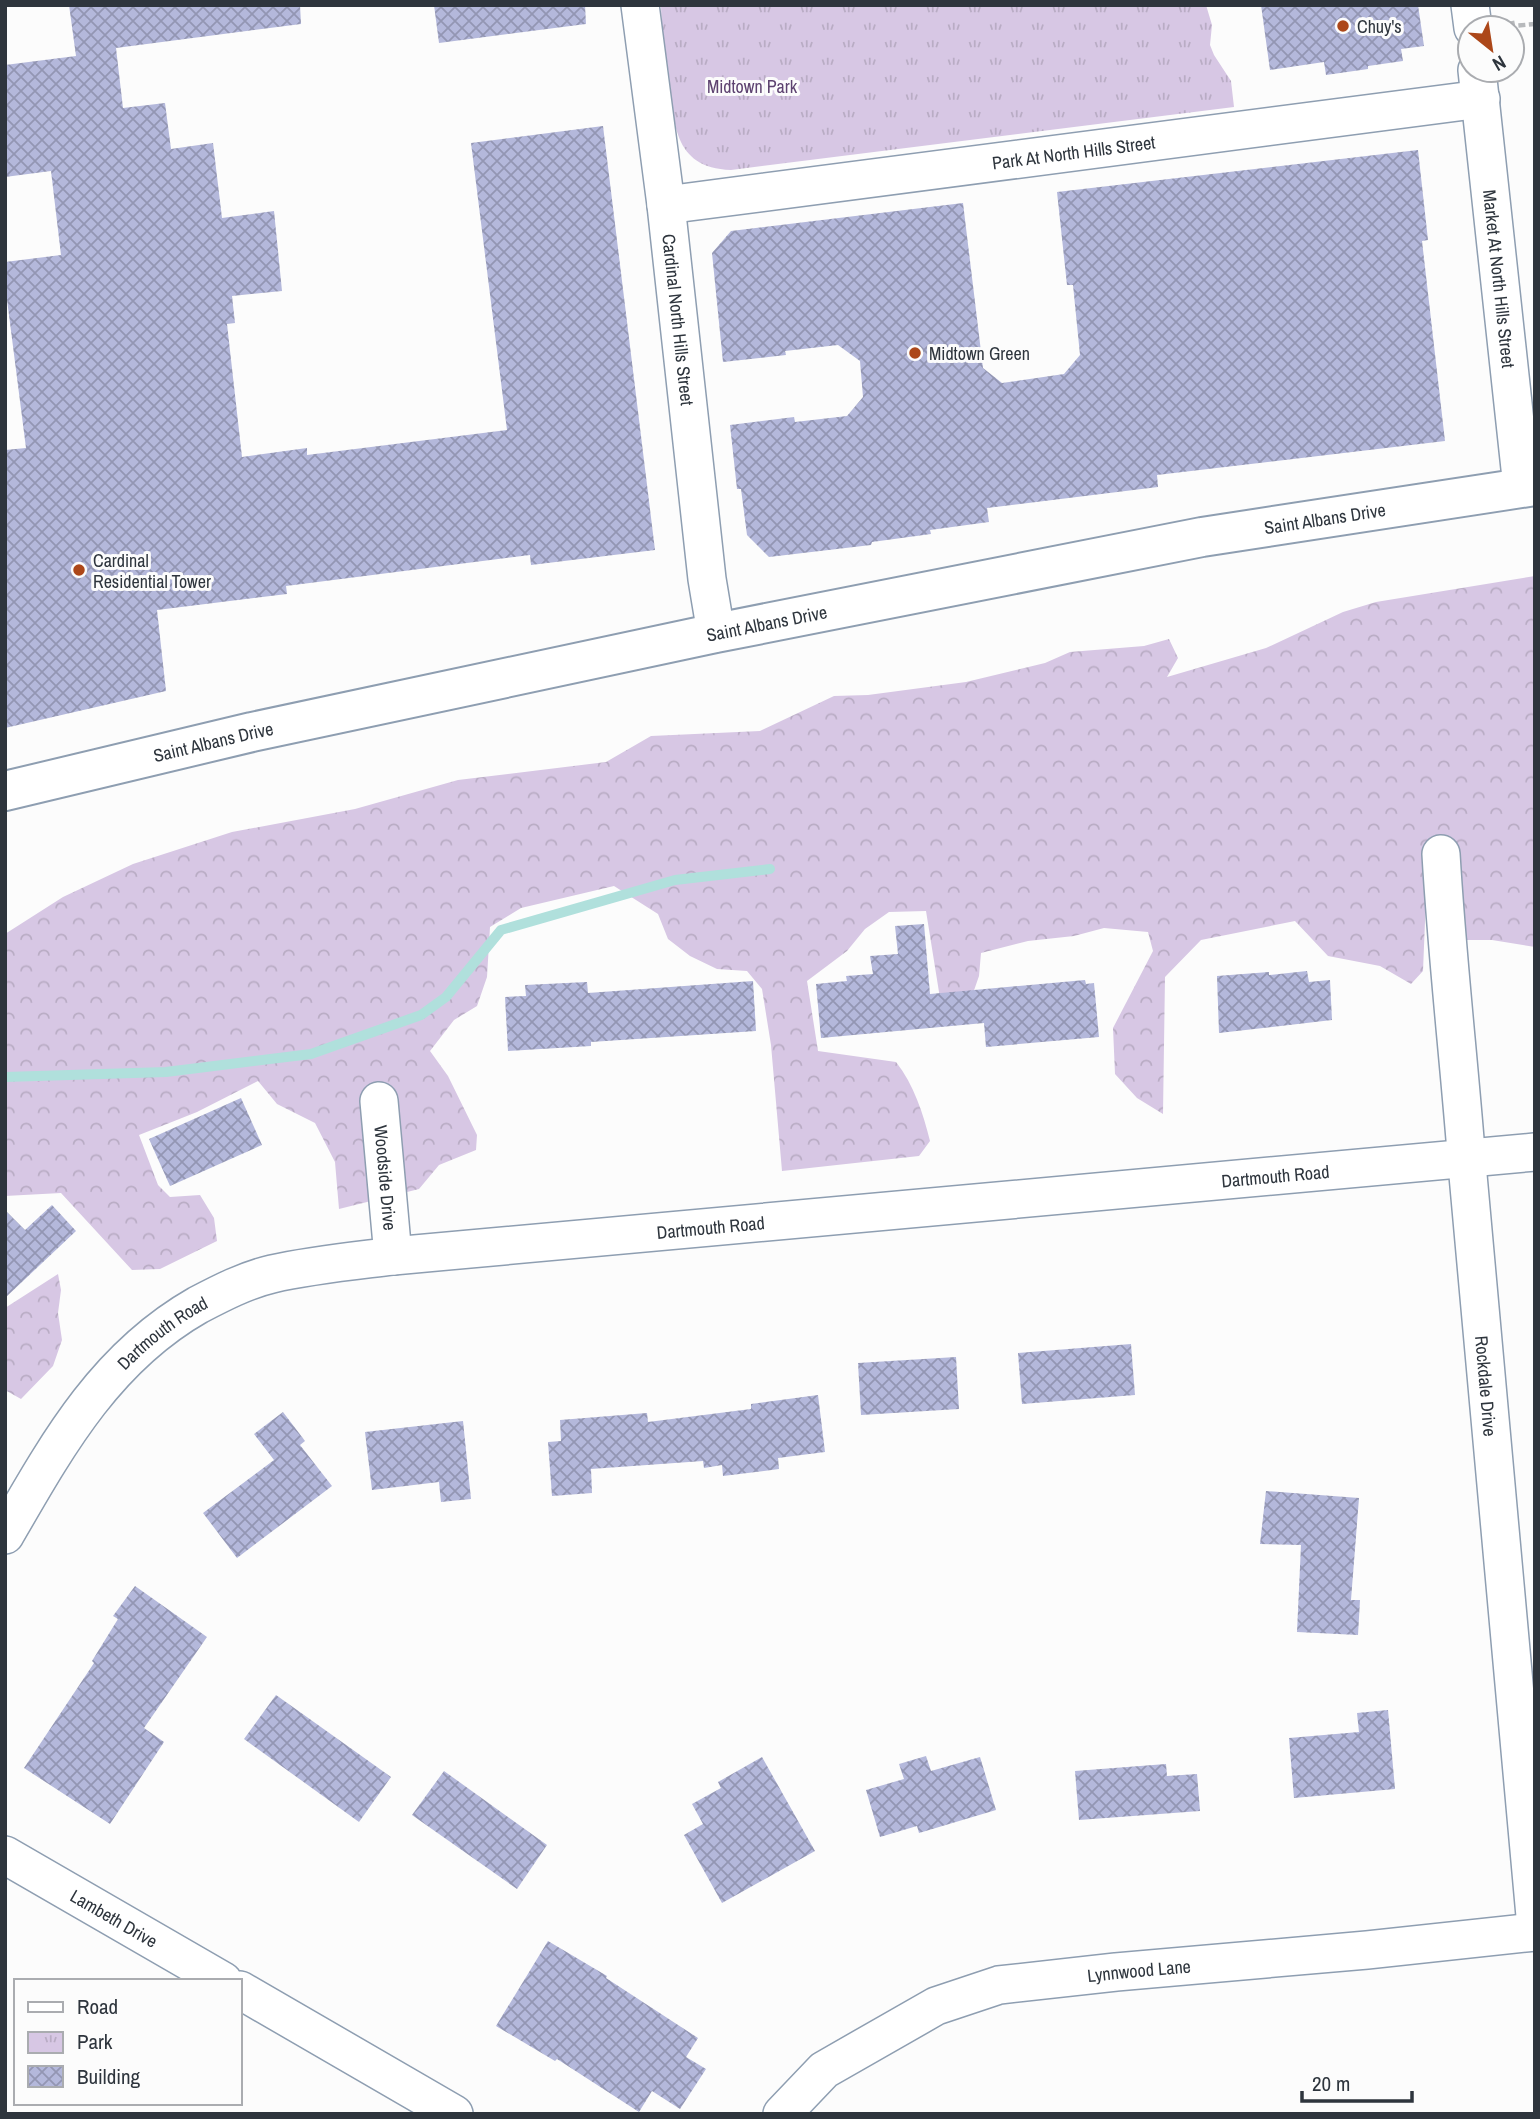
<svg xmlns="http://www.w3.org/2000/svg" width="1540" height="2119" viewBox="0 0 1540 2119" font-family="'Archivo Narrow',sans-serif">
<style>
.forest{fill:url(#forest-crowns)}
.park{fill:url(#park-tufts)}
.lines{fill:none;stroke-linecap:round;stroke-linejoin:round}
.stream{stroke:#b0e0dc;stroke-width:10}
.building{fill:url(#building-cross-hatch)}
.minor-casing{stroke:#8e9eb1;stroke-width:40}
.tertiary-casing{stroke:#8e9eb1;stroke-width:42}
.path{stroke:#b7b9bc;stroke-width:4.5;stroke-dasharray:7 3.5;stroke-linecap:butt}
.minor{stroke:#fff;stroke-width:37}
.tertiary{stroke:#fff;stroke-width:38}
.poi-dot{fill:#ac4719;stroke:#fcfcfc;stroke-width:2.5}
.labels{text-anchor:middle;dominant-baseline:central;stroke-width:6;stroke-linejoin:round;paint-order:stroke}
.poi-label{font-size:18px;fill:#2e353d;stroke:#fcfcfc;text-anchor:start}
.park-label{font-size:18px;fill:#5d4270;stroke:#fcfcfc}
.street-label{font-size:18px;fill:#2e353d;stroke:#fcfcfc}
</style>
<defs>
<pattern id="forest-crowns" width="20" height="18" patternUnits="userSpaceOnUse" patternTransform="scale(1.75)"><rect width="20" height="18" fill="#d7c7e4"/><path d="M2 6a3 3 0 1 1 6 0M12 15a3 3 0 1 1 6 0" fill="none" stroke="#b9acc4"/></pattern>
<pattern id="park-tufts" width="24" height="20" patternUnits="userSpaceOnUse" patternTransform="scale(1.75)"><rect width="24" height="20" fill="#d7c7e4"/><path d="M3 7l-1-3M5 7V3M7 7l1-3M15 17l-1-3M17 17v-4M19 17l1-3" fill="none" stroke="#b9acc4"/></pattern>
<pattern id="building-cross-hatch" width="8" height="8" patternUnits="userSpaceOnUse" patternTransform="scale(1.75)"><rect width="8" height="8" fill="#b4b8db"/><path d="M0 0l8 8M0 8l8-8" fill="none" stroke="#9396b3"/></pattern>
</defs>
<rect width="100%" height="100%" fill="#fcfcfc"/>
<g class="forest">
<path d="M1535 576V947L1492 940H1461L1458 849 1428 847 1423 971 1411 984 1380 966 1328 956 1295 921 1201 940 1165 977 1163 1114 1137 1098 1115 1074 1113 1028 1153 951 1148 932 1104 928 1074 936 1028 941 981 953 979 976 970 1002 943 1017 926 911 889 912 865 929 847 951 807 981 818 1051 896 1062C914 1085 923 1113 930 1141L919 1156 782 1171 771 1045 762 989 747 971 717 969 690 956 668 939 658 914 614 886 521 908 490 927 487 977 477 1006 454 1020 430 1051 448 1076 477 1135 476 1150 439 1165 419 1189 339 1209 335 1162 315 1123 277 1104 258 1081 197 1112 139 1135 158 1185 170 1197 200 1195 214 1218 217 1241 160 1269 132 1270 61 1193 5 1196V934L63 897 133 864 232 832 355 809 458 780 606 762 651 736 760 731 834 696 868 695 966 682 1045 663 1070 652 1144 646 1169 639 1178 658 1167 677 1266 648 1343 612 1376 602Z"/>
<polygon points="58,1274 61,1290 58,1313 62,1340 53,1366 21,1399 5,1390 5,1308"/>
</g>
<path class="park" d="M661 5H1206L1212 25 1210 45 1214 55 1231 81 1234 107 731 170C672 168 674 121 669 75 666 52 661 28 661 5Z"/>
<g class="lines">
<polyline class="stream" points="5,1077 166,1072 311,1054 421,1015 446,997 501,930 675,880 770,869"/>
</g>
<g class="building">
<polygon points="69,5 300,5 301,24 116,48 123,108 165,103 171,149 213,143 222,218 274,211 282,291 232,296 235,323 227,324 242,457 307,448 307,455 507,430 471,143 603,126 655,550 531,565 530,555 286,586 287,594 157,610 166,691 5,728 5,450 26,448 5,284 5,262 61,255 51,171 5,177 5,65 76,56"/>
<polygon points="434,5 585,5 586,24 439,43"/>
<polygon points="1261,5 1418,5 1424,46 1401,49 1403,61 1368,66 1368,69 1326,75 1324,62 1270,70"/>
<polygon points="1418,150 1428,240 1422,241 1445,441 1157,475 1158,487 987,508 989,522 930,530 931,534 872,542 871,545 769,557 747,535 741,489 737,489 730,425 794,417 795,422 847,416 863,397 860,361 838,345 785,351 786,355 723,362 712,253 731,231 963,203 983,368 1002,383 1064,374 1080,355 1073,285 1067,285 1057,192"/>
<polygon points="924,924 930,994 1085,980 1086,984 1094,983 1099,1037 986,1047 984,1023 821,1038 816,984 847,981 846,976 873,974 870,956 898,954 895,926"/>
<polygon points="1307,971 1309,982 1330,980 1332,1020 1219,1033 1217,976 1269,972 1269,975"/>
<polygon points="753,981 756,1031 591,1042 591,1046 508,1051 505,997 526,996 525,985 587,982 588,993"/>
<polygon points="241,1098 262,1145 170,1186 149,1139"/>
<polygon points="52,1205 76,1231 5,1298 5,1210 25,1230"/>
<polygon points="1131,1344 1135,1395 1022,1404 1018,1353"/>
<polygon points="956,1357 959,1409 861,1415 858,1363"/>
<polygon points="818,1395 825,1452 778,1458 779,1469 723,1476 722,1465 704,1468 703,1461 591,1469 592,1493 552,1496 548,1442 561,1441 560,1420 647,1413 648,1422 751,1409 751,1404"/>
<polygon points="283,1412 305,1441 300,1445 332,1486 237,1558 203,1513 274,1460 254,1434"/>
<polygon points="463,1421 471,1499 441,1502 439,1482 372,1490 365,1432"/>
<polygon points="1266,1491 1359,1498 1351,1600 1360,1600 1358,1635 1297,1632 1301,1545 1260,1544"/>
<polygon points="135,1586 207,1637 144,1728 164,1742 110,1824 24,1768 94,1663 92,1661 118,1619 113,1616"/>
<polygon points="276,1695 391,1777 359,1822 244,1739"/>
<polygon points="1388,1710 1395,1789 1294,1798 1289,1738 1359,1732 1357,1713"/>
<polygon points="926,1756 931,1771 980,1757 996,1810 919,1833 917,1826 880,1837 866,1790 904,1779 899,1764"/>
<polygon points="762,1757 815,1851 722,1903 684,1835 703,1824 692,1804 721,1788 718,1782"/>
<polygon points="1166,1764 1167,1776 1197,1774 1200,1811 1079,1820 1075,1771"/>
<polygon points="444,1771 547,1845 517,1889 412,1815"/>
<polygon points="548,1941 607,1976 606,1978 698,2038 686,2057 706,2069 680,2109 652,2091 639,2112 557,2059 555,2061 496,2026"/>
</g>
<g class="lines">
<g class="minor-casing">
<g id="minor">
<path id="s1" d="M640 5 666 205 707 579 716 633"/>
<polyline points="1470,5 1473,28"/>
<path id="s2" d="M1477 70 1522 487"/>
<path id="s3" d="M666 205 1481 99"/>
<path id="s4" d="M1441 854C1447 957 1459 1060 1467 1164 1489 1414 1510 1665 1535 1916"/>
<path id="s5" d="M379 1101 393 1256"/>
<path id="s6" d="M5 1535C57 1445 105 1358 198 1305 221 1293 246 1280 272 1274 311 1265 353 1261 393 1256L1535 1152"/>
<path id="s7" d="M5 1855 223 1981"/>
<polyline points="240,1990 454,2114"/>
<path id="s8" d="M782 2114 824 2070 936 2006 999 1985 1116 1972 1367 1950 1535 1932"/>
</g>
</g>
<g class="tertiary-casing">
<g id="tertiary">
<path id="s9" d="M5 791 252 732 716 633 1202 537 1535 486"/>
</g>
</g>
<polyline class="path" points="1512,21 1513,26 1535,24"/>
<use href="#minor" class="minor"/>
<use href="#tertiary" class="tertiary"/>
</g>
<g class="poi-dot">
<circle cx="1343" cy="26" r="7"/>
<circle cx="915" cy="353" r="7"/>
<circle cx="79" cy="570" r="7"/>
</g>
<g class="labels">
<g class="poi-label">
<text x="1357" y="26">Chuy's</text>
<text x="929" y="353">Midtown Green</text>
<text x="93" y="560">Cardinal<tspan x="93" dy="21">Residential Tower</tspan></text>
</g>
<g class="park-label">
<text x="752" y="86">Midtown Park</text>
</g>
<g class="street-label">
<text stroke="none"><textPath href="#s3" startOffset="411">Park At North Hills Street</textPath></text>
<text stroke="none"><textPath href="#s2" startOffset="210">Market At North Hills Street</textPath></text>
<text stroke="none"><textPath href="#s1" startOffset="317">Cardinal North Hills Street</textPath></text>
<text stroke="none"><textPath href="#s9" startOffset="1348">Saint Albans Drive</textPath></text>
<text stroke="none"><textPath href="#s9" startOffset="780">Saint Albans Drive</textPath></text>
<text stroke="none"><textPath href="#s9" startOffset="214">Saint Albans Drive</textPath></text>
<text stroke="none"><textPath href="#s6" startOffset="1393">Dartmouth Road</textPath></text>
<text stroke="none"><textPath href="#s5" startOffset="77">Woodside Drive</textPath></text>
<text stroke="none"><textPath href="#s6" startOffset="826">Dartmouth Road</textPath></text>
<text stroke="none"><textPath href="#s6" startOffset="259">Dartmouth Road</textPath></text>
<text stroke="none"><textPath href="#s4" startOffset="534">Rockdale Drive</textPath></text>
<text stroke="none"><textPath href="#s7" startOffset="126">Lambeth Drive</textPath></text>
<text stroke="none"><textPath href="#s8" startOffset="397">Lynnwood Lane</textPath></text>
</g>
</g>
<rect width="1540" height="2119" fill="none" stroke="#2e353d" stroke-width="14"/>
<rect x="14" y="1979" width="228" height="126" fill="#fcfcfc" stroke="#aaacb0" stroke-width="2"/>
<rect x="28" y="2002" width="35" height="10" fill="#ffffff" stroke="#aaacb0" stroke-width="2"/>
<text x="77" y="2014" font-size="21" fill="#2e353d">Road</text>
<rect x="28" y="2032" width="35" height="21" fill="url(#park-tufts)" stroke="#aaacb0" stroke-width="2"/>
<text x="77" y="2049" font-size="21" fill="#2e353d">Park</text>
<rect x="28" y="2066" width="35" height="21" fill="url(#building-cross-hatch)" stroke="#aaacb0" stroke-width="2"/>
<text x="77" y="2084" font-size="21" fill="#2e353d">Building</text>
<g transform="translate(1491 49) rotate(150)"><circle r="33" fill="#fcfcfc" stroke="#aaacb0" stroke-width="2"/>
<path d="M0-5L12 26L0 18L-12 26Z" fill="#ac4719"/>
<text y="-10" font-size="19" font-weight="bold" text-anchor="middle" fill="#2e353d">N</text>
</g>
<path d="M1302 2091v10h110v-10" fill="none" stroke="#2e353d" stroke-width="3.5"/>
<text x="1312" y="2091" font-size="21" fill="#2e353d" stroke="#fcfcfc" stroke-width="5" paint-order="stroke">20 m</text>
</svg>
